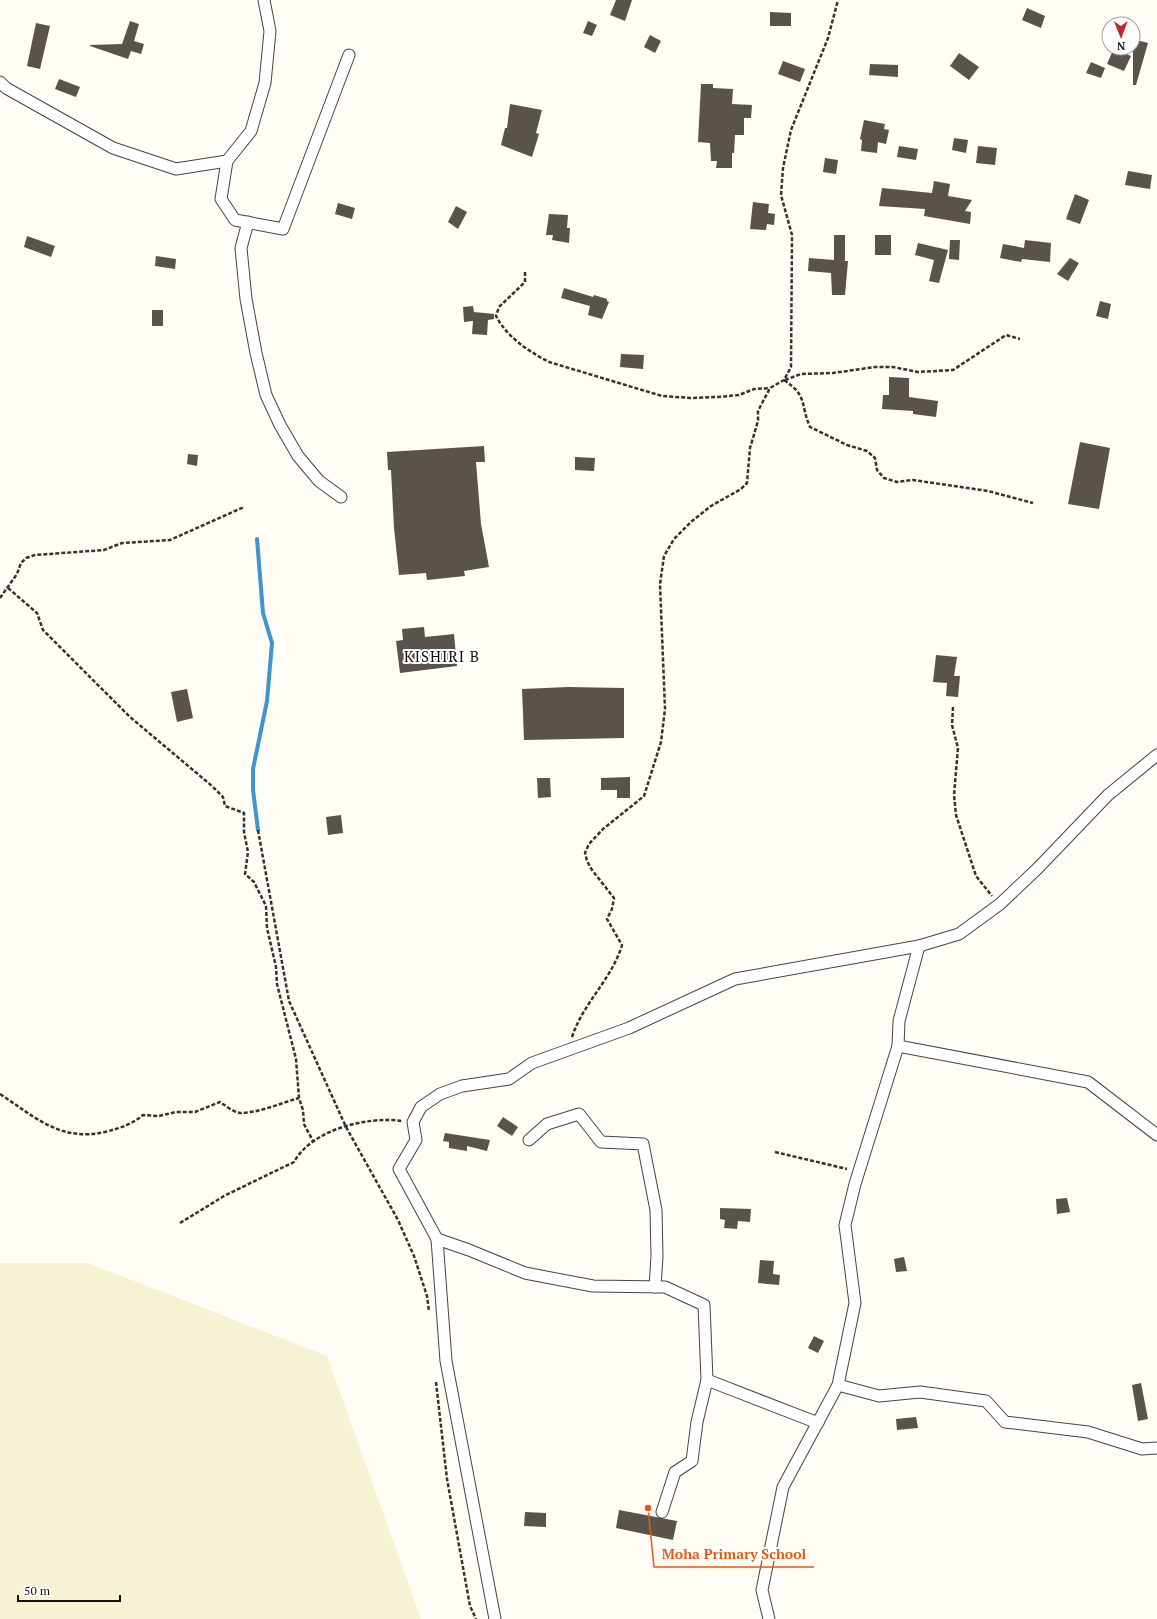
<svg xmlns="http://www.w3.org/2000/svg" width="1157" height="1619" viewBox="0 0 1157 1619" font-family="'PT Serif',serif">
<style>
.farmland{fill:#f6f3d4}
.lines{fill:none;stroke-linecap:round;stroke-linejoin:round}
.stream{stroke:#3f96cf;stroke-width:4}
.building{fill:#5a524d}
.street-casing{stroke:#444;stroke-width:13}
.path{stroke:#333;stroke-width:2.5;stroke-dasharray:4 2;stroke-linecap:butt}
.street{stroke:#fff;stroke-width:11}
.labels{text-anchor:middle;dominant-baseline:central;stroke-width:4;stroke-linejoin:round;paint-order:stroke}
.quarter-label{font-size:15px;letter-spacing:1px;fill:#111;stroke:#fff}
.leader{fill:none;stroke:#e8590c;stroke-width:1.5}
.callout-dot{fill:#e8590c;stroke:#fff;stroke-width:1.5}
.callout-label{font-size:14px;text-anchor:middle;font-weight:bold;fill:#e8590c;stroke:#fff;stroke-width:4;stroke-linejoin:round;paint-order:stroke}
</style>
<rect width="100%" height="100%" fill="#fffdf5"/>
<polygon class="farmland" points="0,1263 88,1263 327,1356 421,1619 0,1619"/>
<g class="lines">
<polyline class="stream" points="257,539 263,613 272,643 267,701 253,769 253,790 258,830"/>
</g>
<g class="building">
<polygon points="616,0 632,0 625,21 610,15"/>
<polygon points="1027,8 1045,16 1041,28 1022,20"/>
<polygon points="770,12 791,13 791,26 770,26"/>
<polygon points="130,21 139,24 134,41 144,44 141,54 131,51 128,59 90,46 90,45 122,44"/>
<polygon points="588,21 597,25 592,36 583,33"/>
<polygon points="36,23 50,26 40,69 27,66"/>
<polygon points="650,35 661,41 655,53 644,47"/>
<polygon points="1133,39 1148,43 1136,85 1133,85"/>
<polygon points="1114,48 1131,56 1124,71 1107,64"/>
<polygon points="959,53 979,67 969,80 950,66"/>
<polygon points="783,61 805,69 800,82 778,74"/>
<polygon points="1091,62 1105,68 1101,78 1086,73"/>
<polygon points="870,64 898,65 898,77 869,75"/>
<polygon points="59,79 80,87 76,97 55,89"/>
<polygon points="701,84 713,84 713,88 733,89 732,104 752,105 751,118 744,118 744,135 735,135 734,153 732,153 732,168 716,168 717,161 711,161 710,143 698,142"/>
<polygon points="510,104 542,110 536,133 539,134 532,157 501,145 505,128 507,128"/>
<polygon points="864,120 885,124 884,129 889,130 886,144 878,142 877,153 861,151 862,140 860,139"/>
<polygon points="954,138 968,140 966,153 952,150"/>
<polygon points="899,146 918,149 916,160 897,157"/>
<polygon points="978,146 997,148 995,165 976,163"/>
<polygon points="825,158 838,160 836,174 823,172"/>
<polygon points="1128,171 1152,175 1150,189 1125,185"/>
<polygon points="934,181 950,184 948,196 972,200 965,211 971,212 970,224 924,216 925,209 879,206 882,188 932,193"/>
<polygon points="1075,194 1089,200 1080,224 1066,219"/>
<polygon points="753,202 769,204 768,213 775,214 774,225 767,224 766,230 750,229"/>
<polygon points="338,203 355,208 352,219 335,214"/>
<polygon points="456,206 467,212 458,229 448,222"/>
<polygon points="549,214 568,215 567,228 570,228 569,243 552,240 553,235 546,235"/>
<polygon points="834,235 845,235 845,261 848,261 845,295 832,295 831,273 808,271 809,258 834,260"/>
<rect x="875" y="235" width="16" height="20"/>
<polygon points="27,236 55,246 51,257 24,247"/>
<polygon points="950,240 960,240 959,260 949,259"/>
<polygon points="1025,240 1051,243 1050,262 1022,259 1021,262 1000,258 1003,244 1024,248"/>
<polygon points="918,243 948,250 939,283 929,281 934,260 915,255"/>
<polygon points="156,256 176,259 175,269 155,266"/>
<polygon points="1070,258 1079,263 1068,281 1057,274"/>
<polygon points="564,288 593,297 594,295 607,299 607,301 609,302 602,319 588,315 590,306 561,298"/>
<polygon points="1100,301 1111,304 1108,319 1096,316"/>
<polygon points="473,306 474,312 494,314 494,319 488,320 487,335 472,334 473,321 464,322 463,307"/>
<rect x="152" y="310" width="11" height="16"/>
<polygon points="621,354 644,355 643,369 620,367"/>
<polygon points="889,377 909,378 909,397 938,401 936,417 913,414 913,411 882,409 883,395 889,395"/>
<polygon points="1080,442 1110,448 1099,509 1068,504"/>
<polygon points="484,446 485,462 476,462 481,524 489,567 464,571 465,576 427,580 426,573 399,575 394,528 391,470 388,470 387,452"/>
<polygon points="188,454 198,455 197,466 187,464"/>
<polygon points="575,457 595,458 594,471 575,470"/>
<polygon points="424,627 425,637 454,634 457,666 400,673 396,641 403,640 402,629"/>
<polygon points="936,655 957,657 954,676 960,676 958,697 946,696 947,683 933,682"/>
<polygon points="568,687 624,688 624,738 524,740 522,689"/>
<polygon points="187,689 193,718 177,722 171,692"/>
<polygon points="630,777 630,798 617,798 617,790 601,790 601,778"/>
<polygon points="537,778 550,778 551,797 538,798"/>
<polygon points="341,815 343,833 328,835 326,817"/>
<polygon points="503,1117 518,1127 512,1136 497,1126"/>
<polygon points="445,1133 490,1140 487,1151 467,1146 467,1151 449,1148 449,1142 443,1141"/>
<polygon points="1067,1198 1070,1212 1057,1214 1056,1199"/>
<polygon points="720,1208 751,1209 750,1222 738,1221 737,1229 724,1228 725,1220 720,1219"/>
<polygon points="904,1257 907,1271 896,1272 894,1259"/>
<polygon points="760,1260 774,1261 773,1274 780,1275 779,1285 758,1283"/>
<polygon points="814,1336 824,1341 818,1353 808,1348"/>
<polygon points="1141,1383 1148,1419 1138,1421 1132,1385"/>
<polygon points="916,1417 918,1428 897,1430 896,1419"/>
<polygon points="619,1510 677,1521 673,1540 616,1528"/>
<polygon points="525,1512 546,1513 546,1527 524,1526"/>
</g>
<g class="lines">
<g class="street-casing">
<g id="street">
<polyline points="0,82 6,88 113,148 176,169 227,161 251,131 265,83 270,31 264,0"/>
<polyline points="227,161 221,199 235,220 283,229 349,55"/>
<polyline points="248,222 241,248 246,299 256,353 266,395 280,425 298,456 319,481 341,497"/>
<polyline points="919,946 959,934 1000,904 1038,868 1108,795 1157,755"/>
<polyline points="529,1140 547,1124 579,1114 601,1142 643,1144 656,1210 657,1256 655,1287"/>
<polyline points="437,1239 446,1361 495,1619"/>
<polyline points="707,1380 704,1305 665,1287 593,1286 525,1273 469,1250 437,1239 399,1169 416,1140 413,1122 421,1107 440,1094 462,1086 509,1079 532,1063 629,1028 735,979 919,946 899,1021 898,1046 1088,1082 1157,1135"/>
<polyline points="838,1385 879,1396 920,1392 986,1401 1005,1422 1088,1432 1142,1449 1157,1448"/>
<polyline points="662,1512 675,1472 692,1461 697,1422 707,1380 818,1423"/>
<polyline points="769,1619 762,1590 783,1487 838,1385 855,1303 845,1225 855,1184 898,1046"/>
</g>
</g>
<g class="path">
<path d="M525 272V282L499 307 496 316C507 337 528 351 549 362L662 396 691 398 718 397 739 395 754 389 770 388"/>
<path d="M784 380C808 396 800 404 810 427L847 445 867 451 875 458 877 470 884 478 897 482 913 480 988 491 1033 503"/>
<polyline points="785,380 801,374 833,373 875,367 893,367 918,372 953,370 1006,335 1020,339"/>
<polyline points="8,588 37,613 43,630 130,717 212,786 223,797 225,806 244,813 244,832 248,852 245,874 254,882 266,906 267,928 276,967 277,984 296,1059 299,1098 303,1110 304,1124 313,1141"/>
<polyline points="0,598 17,574 21,563 26,558 35,555 104,550 122,543 170,540 244,507"/>
<polyline points="953,707 952,725 958,748 954,795 956,815 976,876 992,896"/>
<polyline points="258,830 289,1001 346,1127 398,1220 414,1256 427,1296 429,1311"/>
<path d="M572 1037C583 1003 612 979 622 945L607 919 612 909 614 898 592 870 587 861 585 853 589 844 603 829 644 796 661 742 665 709 660 584 664 556 674 539 692 521 711 506 741 489 747 483 750 448 758 421V411L770 388 784 380 791 367 792 235 781 195 783 168 791 130 828 38 838 0"/>
<path d="M0 1094C35 1117 60 1142 105 1132 120 1128 131 1125 143 1115L159 1116 176 1112H195L220 1102C226 1106 233 1112 240 1113 259 1113 281 1103 299 1098"/>
<polyline points="775,1152 847,1169"/>
<path d="M180 1223 224 1196 294 1162C312 1129 368 1116 402 1121"/>
<polyline points="436,1382 447,1479 470,1606 476,1619"/>
</g>
<use href="#street" class="street"/>
</g>
<g class="labels">
<g class="quarter-label">
<text x="442" y="656">KISHIRI B</text>
</g>
</g>
<path class="leader" d="M648 1508L654 1567H814"/>
<circle class="callout-dot" cx="648" cy="1508" r="4"/>
<g class="callout-label">
<text x="734" y="1559">Moha Primary School</text>
</g>
<g transform="translate(1121 36) rotate(179)"><circle r="19" fill="#ffffff" stroke="#a0a0a0"/>
<path d="M0-3L7 15L0 10L-7 15Z" fill="#c4262e"/>
<text y="-6" font-size="11" font-weight="bold" text-anchor="middle" fill="#111111">N</text>
</g>
<path d="M18 1595v6h102v-6" fill="none" stroke="#111111" stroke-width="2"/>
<text x="24" y="1595" font-size="12" fill="#111111" stroke="#ffffff" stroke-width="3" paint-order="stroke">50 m</text>
</svg>
